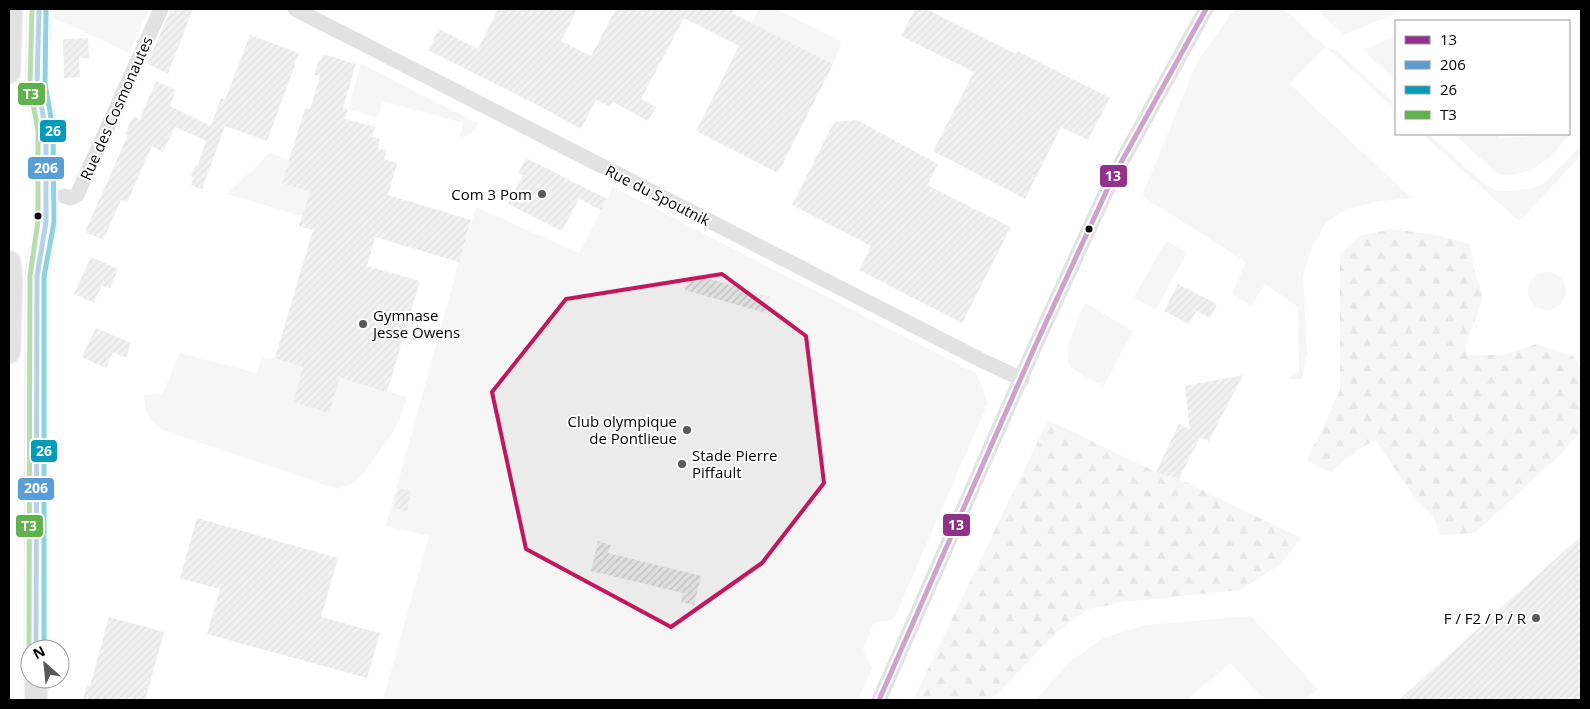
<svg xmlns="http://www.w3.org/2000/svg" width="1590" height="709" viewBox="0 0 1590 709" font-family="'Open Sans',sans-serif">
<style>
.grass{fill:#ebebeb}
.forest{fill:url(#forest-firs)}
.building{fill:url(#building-hatch)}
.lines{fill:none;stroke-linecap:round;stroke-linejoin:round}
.primary-casing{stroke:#dbdbdb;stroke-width:25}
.minor{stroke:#bebebe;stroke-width:15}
.primary{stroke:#bebebe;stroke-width:22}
.bus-1-casing{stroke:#fff;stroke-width:9}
.bus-2-casing{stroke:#fff;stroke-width:9}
.bus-3-casing{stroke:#fff;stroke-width:9}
.bus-4-casing{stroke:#fff;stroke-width:9}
.bus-1{stroke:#923189;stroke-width:5}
.bus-2{stroke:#589dd6;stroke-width:5}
.bus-3{stroke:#009bb9;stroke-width:5}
.bus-4{stroke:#5fb34c;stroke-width:5}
.marked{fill:none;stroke:#c2185b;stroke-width:4;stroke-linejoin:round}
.poi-dot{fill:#595959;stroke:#fff;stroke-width:2}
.bus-dot{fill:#000;stroke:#fff;stroke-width:2}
.labels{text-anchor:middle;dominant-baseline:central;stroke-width:4;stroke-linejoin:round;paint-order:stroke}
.street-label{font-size:15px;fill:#000;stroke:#fff}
.poi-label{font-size:15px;fill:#000;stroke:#fff;text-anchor:end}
.line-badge{stroke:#fff;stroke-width:2}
.badge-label{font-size:14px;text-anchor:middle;font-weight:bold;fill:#fff}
</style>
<defs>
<pattern id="forest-firs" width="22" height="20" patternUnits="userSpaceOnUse" patternTransform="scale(1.25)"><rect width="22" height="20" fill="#ebebeb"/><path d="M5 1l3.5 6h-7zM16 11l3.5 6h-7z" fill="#c8c8c8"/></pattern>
<pattern id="building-hatch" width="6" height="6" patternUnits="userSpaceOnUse" patternTransform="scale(1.25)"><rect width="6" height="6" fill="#dfdfdf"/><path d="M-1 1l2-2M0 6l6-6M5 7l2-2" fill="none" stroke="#bebebe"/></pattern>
</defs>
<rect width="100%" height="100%" fill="#fff"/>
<g class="grass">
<polygon points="54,9 149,9 129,53 54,18"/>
<polygon points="759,9 777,9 840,41 841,45 833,64 751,23"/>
<polygon points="1235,9 1284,9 1326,47 1336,50 1396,104 1396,110 1326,47 1290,84 1411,198 1375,202 1344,210 1325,224 1311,250 1303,276 1307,353 1302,379 1287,379 1299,371 1298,307 1265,284 1251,306 1232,293 1246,262 1142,196 1197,62"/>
<polygon points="1317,9 1406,9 1344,35"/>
<polygon points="1396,36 1396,81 1363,50"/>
<path d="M361 64 478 123C474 132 470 136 460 137L463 123 383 101 377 118 348 109Z"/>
<path d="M1569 131H1573C1555 151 1543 171 1514 174 1506 175 1501 176 1495 172L1454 134H1495L1501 139 1546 134H1569Z"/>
<polygon points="1422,134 1429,134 1483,183 1498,191 1510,191 1533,188 1546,182 1581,145 1581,156 1519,221"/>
<polygon points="270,153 289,160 282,182 310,192 302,216 227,194"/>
<polygon points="613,187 977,374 988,403 894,619 874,623 863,649 872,668 858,700 383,700 429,536 386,526 459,262 476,207 579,253"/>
<polygon points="1166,241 1187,252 1156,310 1134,297"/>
<circle cx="1547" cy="291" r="19"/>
<path d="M1085 303 1133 331 1104 386C1094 381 1082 376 1073 369 1058 357 1079 318 1085 303Z"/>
<path d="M180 353 256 373 262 358H275L303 367 293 402 329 413 340 378 407 397 403 410 392 434 363 474 352 484 337 489 163 430C147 419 145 414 144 395L162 394Z"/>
<polygon points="1251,616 1318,689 1304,700 1265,700 1230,663 1187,700 1035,700 1072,660 1103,638 1145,625"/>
</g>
<g class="forest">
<polygon points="1391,229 1436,235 1470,244 1473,266 1483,298 1465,347 1468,355 1502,355 1536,344 1573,356 1581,369 1581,431 1561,454 1475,533 1441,535 1432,515 1416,499 1375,440 1357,450 1331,472 1307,461 1340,390 1340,254 1359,236"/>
<polygon points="1048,420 1156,472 1179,479 1301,538 1280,565 1240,590 1123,602 1087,610 1057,632 991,700 913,700"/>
</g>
<g class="building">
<polygon points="171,9 193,9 168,74 147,64"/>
<polygon points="498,9 577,9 561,41 591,56 616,9 734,9 732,13 833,64 778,173 696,131 739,46 684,18 641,99 656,107 648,121 613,102 610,107 596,100 581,129 545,109 428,50 439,29 478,49"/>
<polygon points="915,9 926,9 1016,54 1017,51 1110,98 1088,140 1061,127 1025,199 933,151 974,72 901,36"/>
<polygon points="250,35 299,53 267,141 225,126 202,189 191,185 194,178 191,176 195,166 198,165 206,141 175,127 163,152 152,146 127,202 121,200 103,240 85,232 128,135 125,134 133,116 140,119 156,81 176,90 170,106 211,126 221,98 225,100"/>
<polygon points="88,38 89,58 79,58 80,77 64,78 63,39"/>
<polygon points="323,54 356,64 343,108 348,109 345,119 375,127 372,137 380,139 378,148 386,151 384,159 397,163 388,195 471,220 459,262 375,237 367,266 420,281 387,392 340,378 329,413 293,402 303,367 275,358 313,230 299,226 310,192 282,183 305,108 310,109 320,76 314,75 319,60 321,61"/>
<polygon points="857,120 938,164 927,185 1011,227 962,323 859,270 871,246 792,205 834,122"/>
<polygon points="526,158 607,199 601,210 579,199 562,231 508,204 523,175 518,173"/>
<polygon points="91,257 118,269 110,288 102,285 94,303 74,294"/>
<polygon points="690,273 771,297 766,313 685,290"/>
<polygon points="1178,284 1217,304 1210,318 1196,311 1189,324 1164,311"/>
<polygon points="96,328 131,343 126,358 113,352 106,368 82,357"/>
<polygon points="1243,375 1209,441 1200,437 1179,479 1156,472 1179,424 1190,430 1185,386"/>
<polygon points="399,488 411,491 407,511 394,508"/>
<polygon points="197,518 338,558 321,617 380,633 367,678 207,634 220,589 180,578"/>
<polygon points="1581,536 1581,700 1399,700"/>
<polygon points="598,541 611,545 608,553 701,576 694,605 681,602 683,593 591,571"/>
<polygon points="109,617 164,632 145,700 83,700 87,685 90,686"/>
</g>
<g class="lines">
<g class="primary-casing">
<g id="primary">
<polyline points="9,72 11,9"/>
<polyline points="9,262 11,280 9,352"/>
<polyline points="36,649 37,276 46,222 46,130 37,85 39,9"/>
<polyline points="36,700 36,679"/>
</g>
</g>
<g class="minor">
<polyline points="295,9 983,361 1022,379"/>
<polyline points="64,196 71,198 77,195 161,9"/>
<polyline points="879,700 1036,344 1113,177 1206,9"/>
</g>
<use href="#primary" class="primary"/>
<g class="bus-1-casing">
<polyline id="bus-1" points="879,700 1036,344 1113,177 1206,9"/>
</g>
<g class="bus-2-casing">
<polyline id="bus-2" points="36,649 37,276 46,222 46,130 37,85 39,9"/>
</g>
<g class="bus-3-casing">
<polyline id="bus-3" points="44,649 44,277 54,222 53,129 45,84 46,9"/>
</g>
<g class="bus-4-casing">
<polyline id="bus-4" points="29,649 30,276 38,221 38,131 30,86 32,9"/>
</g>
<use href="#bus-1" class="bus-1"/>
<use href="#bus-2" class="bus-2"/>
<use href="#bus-3" class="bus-3"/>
<use href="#bus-4" class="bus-4"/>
</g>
<path d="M0 0H1590V709H0ZM722 274 806 336 824 483 762 563 671 627 526 549 492 392 566 299Z" fill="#fff" fill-opacity=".55" fill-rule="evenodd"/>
<path class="marked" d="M722 274 806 336 824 483 762 563 671 627 526 549 492 392 566 299Z"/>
<g class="poi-dot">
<circle cx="542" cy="194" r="5"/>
<circle cx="363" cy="324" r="5"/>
<circle cx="687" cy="430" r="5"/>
<circle cx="682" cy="464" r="5"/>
<circle cx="1536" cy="618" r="5"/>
</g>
<g class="bus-dot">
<circle cx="38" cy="216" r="4.5"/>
<circle cx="1089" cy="229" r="4.5"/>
</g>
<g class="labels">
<g class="street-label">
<text transform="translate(116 108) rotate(-66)">Rue des Cosmonautes</text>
<text transform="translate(658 195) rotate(27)">Rue du Spoutnik</text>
</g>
<g class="poi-label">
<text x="532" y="194">Com 3 Pom</text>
<text x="373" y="315" text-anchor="start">Gymnase<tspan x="373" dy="17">Jesse Owens</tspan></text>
<text x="677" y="421">Club olympique<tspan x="677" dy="17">de Pontlieue</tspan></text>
<text x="692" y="455" text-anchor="start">Stade Pierre<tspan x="692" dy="17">Piffault</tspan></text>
<text x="1526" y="618">F / F2 / P / R</text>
</g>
</g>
<g class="line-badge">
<rect x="17" y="82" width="29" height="24" rx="5" fill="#5fb34c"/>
<rect x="39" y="119" width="28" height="24" rx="5" fill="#009bb9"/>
<rect x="27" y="156" width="38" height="24" rx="5" fill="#589dd6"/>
<rect x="1099" y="164" width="29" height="24" rx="5" fill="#923189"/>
<rect x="30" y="439" width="28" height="24" rx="5" fill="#009bb9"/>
<rect x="17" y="477" width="38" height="24" rx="5" fill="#589dd6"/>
<rect x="942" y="513" width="29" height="24" rx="5" fill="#923189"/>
<rect x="15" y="514" width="29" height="24" rx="5" fill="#5fb34c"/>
</g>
<g class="badge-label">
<text x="31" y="99">T3</text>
<text x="53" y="136">26</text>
<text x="46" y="173">206</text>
<text x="1113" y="181">13</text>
<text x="44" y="456">26</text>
<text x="36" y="493">206</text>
<text x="956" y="530">13</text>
<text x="29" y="531">T3</text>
</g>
<rect width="1590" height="709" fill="none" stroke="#000000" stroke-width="20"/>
<rect x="1395" y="20" width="175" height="115" fill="#ffffff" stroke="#999999"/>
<rect x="1405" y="36" width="25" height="8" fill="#923189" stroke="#999999"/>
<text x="1440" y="45" font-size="15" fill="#000000">13</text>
<rect x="1405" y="61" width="25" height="8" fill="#589dd6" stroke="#999999"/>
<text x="1440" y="70" font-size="15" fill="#000000">206</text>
<rect x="1405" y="86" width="25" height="8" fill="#009bb9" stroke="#999999"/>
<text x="1440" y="95" font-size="15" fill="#000000">26</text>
<rect x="1405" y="111" width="25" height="8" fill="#5fb34c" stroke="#999999"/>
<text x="1440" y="120" font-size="15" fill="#000000">T3</text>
<g transform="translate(45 664) rotate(333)"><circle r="24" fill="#ffffff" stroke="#999999"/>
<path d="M0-4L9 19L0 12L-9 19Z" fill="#595959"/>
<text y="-8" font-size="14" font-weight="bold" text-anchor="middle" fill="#000000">N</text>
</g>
</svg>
